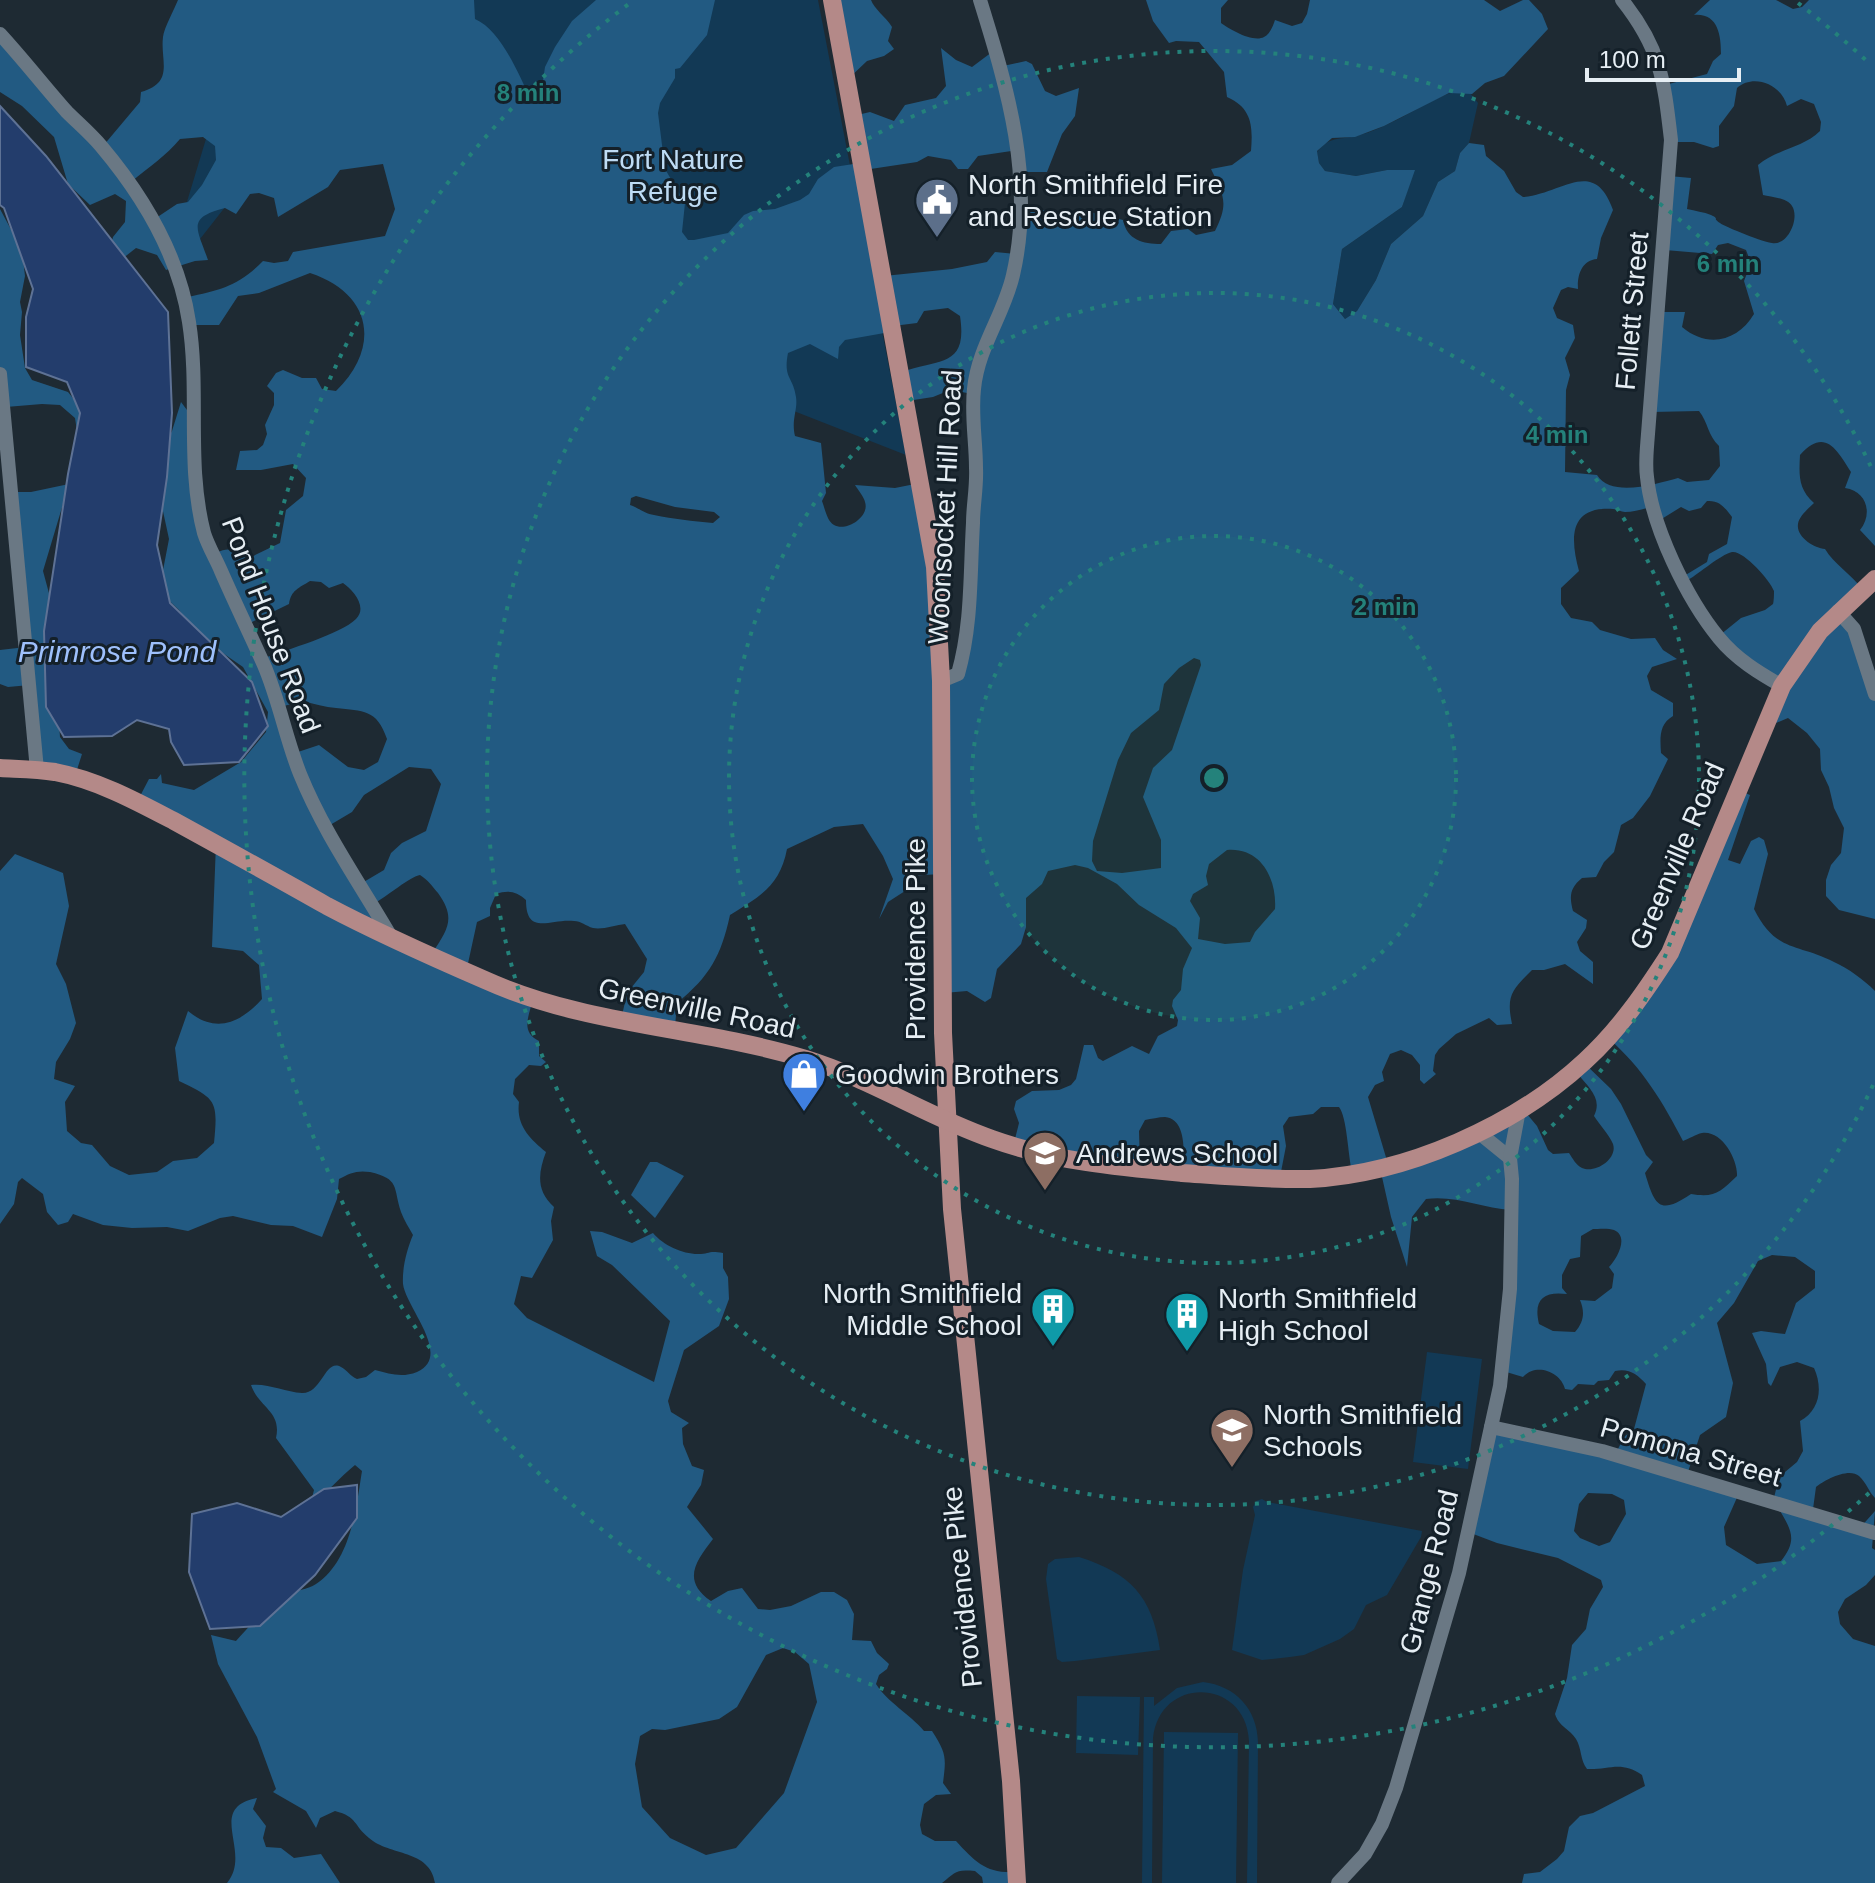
<svg xmlns="http://www.w3.org/2000/svg" width="1875" height="1883" viewBox="0 0 1875 1883" font-family="Arial,sans-serif">
<style>
.green{fill:#123955}
.forest{fill:#225a82;fill-rule:evenodd}
.water{fill:#233d6c;stroke:#5e7295;stroke-width:2}
.lines{fill:none;stroke-linecap:round;stroke-linejoin:round}
.minor{stroke:#6a7884;stroke-width:14}
.major{stroke:#b48988;stroke-width:18}
.ring{fill:none;stroke:#24827b;stroke-width:4;stroke-dasharray:4 8}
.labels{text-anchor:middle;dominant-baseline:central;stroke-width:6;stroke-linejoin:round;paint-order:stroke}
.park-label{font-size:28px;fill:#bedcf5;stroke:#142029}
.poi-label{font-size:28px;fill:#e6eef4;stroke:#142029;text-anchor:start}
.street-label{font-size:28px;fill:#e6eef4;stroke:#142029}
.water-label{font-size:30px;font-style:italic;fill:#9ec0fc;stroke:#142029}
.centre{fill:#24827b;stroke:#142029;stroke-width:4}
.ring-label{font-size:24px;text-anchor:middle;font-weight:bold;fill:#24827b;stroke:#142029;stroke-width:6;stroke-linejoin:round;paint-order:stroke}
</style>
<rect width="100%" height="100%" fill="#1e2a33"/>
<g class="green">
<polygon points="248,0 818,0 906,455 434,270 384,153 251,174 182,262 176,238"/>
<path d="M1450 93H1470L1478 103 1469 143 1460 153 1455 171 1438 182 1423 216 1391 244 1376 280 1357 311 1345 319 1333 304 1342 249 1402 207 1414 170H1387L1356 176 1325 171 1319 163 1317 152C1329 136 1339 140 1356 136 1389 128 1418 106 1450 93Z"/>
<polygon points="1427,1352 1482,1359 1468,1469 1413,1462"/>
<polygon points="1262,1499 1267,1502 1422,1531 1421,1537 1387,1595 1366,1605 1354,1629 1340,1639 1304,1655 1290,1657 1262,1660 1232,1650 1243,1570 1255,1515 1253,1507 1256,1501"/>
<path d="M1079 1557C1130 1573 1152 1596 1160 1650L1075 1661 1062 1662 1057 1659 1046 1579 1048 1564 1055 1559Z"/>
<path d="M1203 1682C1236 1686 1257 1709 1258 1742L1257 1883H1247L1249 1741C1246 1678 1160 1675 1153 1738L1152 1883H1142L1144 1697H1154V1706L1177 1688Z"/>
<polygon points="1077,1696 1140,1697 1138,1755 1076,1753"/>
<polygon points="1164,1732 1238,1733 1236,1883 1162,1883"/>
</g>
<g class="forest">
<path d="M178 0H474L475 19C501 30 519 75 531 100L541 94 545 67 555 47 572 21 596 0H715L707 35 680 68 675 69V78L660 103 658 113 665 169 685 203 682 232 688 240H694L728 233 744 215 753 211 775 209 800 200 809 194 818 179 834 167 860 163 853 116 870 112 894 121 905 105 936 98 946 86 941 48 956 60 972 67 996 49 1003 66 1026 61 1032 64 1045 91 1056 96 1079 88 1075 116 1062 134 1047 172H1022L1018 150 978 156 968 169H958L951 160 928 156 917 162 864 170 884 276 952 269 987 262 995 252 1016 254 1023 210H1044L1072 216 1090 212 1123 220C1127 240 1143 244 1161 244L1171 231 1188 229 1196 235 1215 231C1229 203 1224 196 1211 169L1232 165 1251 151C1253 126 1252 108 1227 97L1224 72 1199 42 1176 41 1169 43 1153 21 1146 0H1228L1221 8V23C1229 29 1253 43 1264 37 1270 34 1273 26 1275 20L1292 26 1302 23 1307 14 1310 0H1484L1500 11 1523 0H1529L1542 14 1548 29 1504 76 1485 83 1472 94 1449 93 1384 126 1355 137 1332 138 1317 151 1319 163 1325 171 1356 176 1387 170H1415L1402 207 1342 249 1333 304 1345 319 1357 311 1376 280 1391 244 1423 216 1438 182 1455 171 1460 153 1469 143 1484 145 1486 156 1504 171 1516 192 1523 197C1562 194 1594 156 1613 210L1601 238 1597 259C1582 260 1577 275 1578 289L1568 287 1561 290 1553 308 1557 318 1573 325 1575 338 1565 358 1570 375 1566 390 1565 472 1597 475C1611 498 1656 484 1678 478L1687 482 1709 480 1720 466 1719 446C1708 436 1708 422 1699 411L1651 412 1658 312H1685L1682 327C1708 349 1738 341 1754 314L1744 281 1751 263 1746 250 1728 243 1718 245 1712 254 1665 250 1669 176 1691 178 1687 209C1695 211 1704 212 1711 215 1721 220 1711 217 1720 223 1725 227 1766 243 1772 243 1788 246 1800 218 1792 206 1788 198 1771 197 1763 195L1758 165C1777 149 1803 148 1820 131L1821 122 1814 104 1801 99 1787 106C1782 85 1754 73 1737 88L1734 106 1719 126V146L1713 148 1694 142H1673L1665 85 1707 74 1713 61 1721 54C1721 35 1718 13 1694 15L1710 0H1776L1793 9 1802 7 1809 0H1875V546L1860 530C1873 514 1867 491 1845 488L1851 472C1837 450 1825 427 1800 455 1799 475 1798 489 1814 503 1809 508 1799 516 1798 524 1796 537 1814 548 1825 549 1834 564 1851 574 1862 589L1840 609 1875 690V919L1839 910 1826 896V880L1831 865 1841 853 1844 828 1834 808 1829 787 1821 770 1820 749 1807 733 1788 718 1776 723 1779 692 1720 635 1741 618 1765 610 1773 604C1774 601 1774 593 1774 591 1770 580 1743 550 1732 552 1720 555 1700 573 1688 580L1684 576 1707 562 1709 554 1727 544 1732 517C1725 508 1720 500 1707 501L1701 508 1689 511 1681 507 1660 520 1651 507C1643 509 1633 512 1625 512 1621 512 1617 509 1613 509 1569 506 1570 538 1579 571L1561 588V604L1571 618 1592 622 1600 630 1631 639 1655 638 1663 650 1677 659 1652 667 1647 676 1651 690 1673 703V716C1659 724 1660 738 1661 753L1668 759 1650 796 1633 818 1621 825 1614 852 1604 862 1596 877 1582 878C1570 888 1569 896 1573 911L1587 920 1586 928 1577 942 1580 951 1593 962V984L1565 964 1544 970H1532C1512 990 1506 995 1512 1024L1497 1025 1489 1018 1456 1034 1439 1049 1435 1055 1433 1071 1436 1074 1424 1084 1420 1080V1065L1412 1055 1401 1050 1390 1054 1382 1072 1384 1081 1375 1085 1368 1097 1388 1164 1522 1108 1537 1126 1548 1150 1553 1154 1569 1153C1573 1159 1576 1165 1582 1168 1595 1174 1618 1159 1613 1144 1609 1135 1600 1125 1594 1116 1603 1098 1588 1087 1577 1073L1584 1063 1611 1089 1621 1104 1646 1155 1653 1162 1645 1173C1655 1207 1660 1215 1691 1194 1715 1198 1720 1192 1737 1176 1738 1160 1722 1130 1702 1133 1696 1134 1689 1139 1683 1141 1664 1104 1642 1067 1609 1039L1646 990 1738 790 1750 795 1728 860 1740 864 1751 841 1759 837 1764 840 1768 854 1754 909C1776 953 1797 943 1834 962 1849 969 1863 979 1875 991V1498C1869 1492 1866 1482 1859 1476 1849 1467 1824 1480 1816 1487L1813 1509 1859 1529 1875 1511 1872 1548 1875 1550V1575L1866 1585 1845 1599 1838 1612 1840 1624 1853 1639 1875 1646V1883H1522L1524 1874 1540 1872 1557 1859 1564 1851 1569 1827 1580 1816 1593 1813 1645 1786 1642 1775C1621 1760 1609 1770 1587 1769 1580 1760 1582 1749 1576 1739 1569 1728 1559 1727 1555 1714L1567 1678 1572 1645 1586 1629 1590 1609 1603 1587 1601 1580 1558 1558 1497 1543 1468 1532 1491 1429 1616 1453 1624 1437 1634 1429 1646 1384C1637 1374 1629 1368 1615 1371L1609 1380 1598 1381 1594 1385 1578 1384 1572 1390 1565 1389C1561 1372 1536 1362 1523 1377L1503 1371 1511 1210C1482 1208 1455 1195 1426 1199L1412 1217 1407 1267 1391 1217 1380 1168 1352 1172C1348 1155 1347 1117 1339 1107H1321L1313 1114 1289 1117 1283 1126 1286 1146 1280 1177 1183 1170C1184 1154 1187 1119 1165 1117 1159 1117 1151 1119 1145 1120L1139 1131 1140 1167 1014 1143 1019 1123 1014 1109 1016 1101 1032 1091 1059 1090 1071 1085 1076 1079 1084 1045H1093L1098 1058 1103 1061 1132 1046 1149 1054 1158 1036 1177 1026 1178 1020 1172 1006 1173 1000 1181 990 1183 969 1192 948 1176 928 1139 905 1117 884 1088 868 1075 865 1048 871 1042 884 1026 898V927L1021 944 997 969 991 998 985 1002 967 991 944 993 941 874 907 876 905 891 888 902 879 919 893 879 883 856 863 824 834 827 787 849C780 886 760 896 730 915 721 956 710 976 677 1003L675 1027 621 1020 627 993 644 972 647 959 625 924C616 925 602 930 593 928 586 926 581 921 574 921 551 918 526 937 526 900 516 891 508 890 496 894L490 908V916L477 922 467 968 533 999C529 1016 520 1032 539 1041V1056L546 1062 541 1066 529 1065 515 1079 513 1094 519 1102C516 1125 529 1138 546 1152 538 1173 536 1191 554 1207L551 1221 553 1240 532 1278 521 1276 514 1304 527 1318 654 1382 670 1321 612 1265 597 1256 590 1231 602 1232 632 1243 653 1233C663 1245 682 1254 698 1254 710 1254 708 1250 723 1253V1268L728 1277 729 1299 719 1326 684 1350 668 1401 671 1412 689 1423 682 1428 683 1444 692 1466 704 1470 701 1485 687 1507 713 1539C695 1562 682 1581 711 1601L728 1591 742 1588 758 1609 770 1610 791 1606 821 1592H834L847 1600 854 1614 852 1640 871 1641 877 1653 889 1664 887 1669 879 1675 876 1684C887 1702 910 1714 924 1731H932C947 1754 946 1758 943 1783L951 1794 936 1795 924 1804 920 1825 922 1834 935 1841H956C975 1862 987 1874 1016 1872V1883H983L982 1877 975 1871C955 1869 956 1872 942 1883H435C430 1849 389 1856 369 1838 353 1825 358 1817 335 1811L320 1818 316 1828 306 1811 273 1792 276 1789 257 1737 218 1664 211 1635 236 1641C249 1627 270 1602 287 1594 296 1590 307 1590 316 1584 351 1561 356 1508 362 1471L355 1465C339 1478 327 1493 310 1506L314 1490 276 1438C282 1411 259 1408 251 1385 268 1383 285 1392 302 1393 322 1394 325 1358 341 1367 347 1370 350 1376 357 1379L366 1377 375 1370C390 1374 402 1378 417 1372 453 1356 406 1308 403 1284 402 1268 407 1249 413 1235 409 1228 404 1220 401 1212 393 1187 400 1179 370 1172 357 1170 350 1173 339 1179L337 1199 322 1237 293 1226 271 1225 233 1216 220 1218 188 1231 167 1227 132 1228 103 1225 73 1214 68 1222 58 1225 47 1212 43 1194 22 1178 18 1182 14 1204 0 1224V871L15 854 63 873 69 906 56 964 66 984 76 1023 70 1039 56 1062 54 1079 75 1086 65 1102 67 1131 81 1143 92 1145 110 1166 129 1175 157 1172 173 1161 197 1158 214 1143C218 1101 217 1099 179 1081L175 1048 188 1011C215 1034 241 1023 262 999L259 965 243 951 212 947 216 843 138 800 149 779H157L161 774 162 783 194 790 241 762 266 732 268 712 243 667 198 636 179 610 159 591 169 539 161 502 160 454 172 431 181 402 190 414 196 478 216 553C230 546 235 550 247 559L280 543 286 510 303 496 306 478 293 464 261 470H236L240 451 257 450 263 445 267 434 265 425 274 405V393L267 386 276 373 283 370 302 378H316L322 389 336 391C382 346 371 293 310 273L259 293 238 296 219 325H190L187 297C221 290 238 286 263 261L274 263 288 261 293 252 385 236 395 209 383 164 340 170 328 187 278 217 274 198 259 193 250 194 236 214 225 208C186 218 197 228 208 260L195 261 166 270 157 255 136 248 122 259 110 248 113 237 125 222 126 201 115 194 90 205 68 184 54 137 22 106 0 92V32L103 146 140 102 141 92C175 82 160 61 163 37 164 28 174 10 178 0ZM203 137 215 146 216 160 202 185 188 202 177 204 156 218 131 182C149 167 166 156 180 139ZM948 308 960 316C968 368 939 358 902 372L907 401 933 397 950 390 973 394 965 650 958 673 941 677 920 483 895 488 855 485C858 490 864 497 865 502 870 517 846 532 834 525 827 521 825 509 822 501L826 493 821 443 795 436C791 419 798 410 796 397 793 376 783 379 788 353L810 344 838 359 839 347 845 340 890 332 893 326 917 323 924 311ZM636 496 675 507 714 512 720 517 713 523C692 521 674 519 654 515 645 514 639 508 630 505L631 498ZM310 581 321 582 329 588 343 583C353 590 368 607 356 619 341 634 286 650 264 658L248 624 289 604C291 590 299 588 310 581ZM1194 658 1200 660 1201 665 1172 750 1153 768 1143 797 1161 840V868L1122 873 1097 871 1092 861 1093 841 1118 760 1131 733 1159 710 1164 684 1179 668ZM303 701C314 704 325 707 336 708 363 711 377 709 387 739L378 762 364 770 348 767 319 745 295 753 280 707ZM409 767 431 769 441 784 426 831 402 843 391 853 384 870 362 883 325 828 352 812 364 795ZM1227 850C1261 847 1277 879 1275 909L1255 932 1250 942 1225 944 1198 939 1200 918 1190 901 1193 894 1208 885 1206 876 1209 864ZM420 875C428 880 432 886 438 893 456 918 448 929 433 952L389 932 375 903C386 897 411 876 420 875ZM1593 1229C1598 1229 1609 1228 1614 1230 1630 1237 1616 1260 1609 1267L1614 1274 1612 1288 1595 1301 1580 1300C1585 1312 1584 1322 1575 1332L1553 1331 1539 1324C1533 1299 1544 1291 1567 1294L1562 1288V1275L1570 1259 1580 1257 1581 1236ZM1772 1255 1795 1257 1815 1271V1288L1796 1303 1785 1334 1761 1331 1752 1333 1766 1364 1768 1383 1771 1386 1780 1367 1797 1362 1814 1368C1823 1388 1820 1410 1800 1421L1803 1451 1797 1462 1779 1477 1773 1502 1776 1504C1789 1527 1800 1538 1781 1561L1757 1564 1726 1545 1724 1527 1739 1493 1687 1475 1700 1435 1726 1417 1733 1383 1717 1323 1734 1303 1758 1261ZM1588 1493 1612 1494 1624 1500 1626 1514 1610 1542 1599 1546 1580 1538 1574 1531 1579 1504ZM783 1648 795 1652 809 1664 817 1702 784 1793 736 1848 706 1855 670 1838 642 1807 635 1764 640 1736 652 1729 665 1730 719 1719 737 1707 766 1655Z"/>
<path d="M832 0H871C874 9 886 17 892 27L888 41 894 49 884 56 867 61 847 80Z"/>
<polygon points="0,209 22,250 25,276 20,302 22,312 20,335 25,368 32,380 68,392 81,408 81,457 75,418 60,405 42,404 6,407 0,424"/>
<polygon points="69,484 43,571 50,597 60,737 69,749 82,754 75,776 38,768 30,685 8,687 0,684 0,650 26,647 12,492 31,492"/>
<polygon points="650,1162 657,1162 684,1176 655,1218 631,1195"/>
<path d="M257 1798 253 1809 266 1826 263 1838 266 1847 281 1848 294 1858 321 1854 340 1883H227C253 1852 205 1808 257 1798Z"/>
</g>
<g class="water">
<polygon points="0,106 46,156 168,312 172,413 167,477 157,545 170,603 252,682 268,726 239,762 184,765 171,742 169,729 137,720 112,736 64,737 46,707 44,631 68,474 80,413 67,382 26,367 26,317 33,289 4,208 0,205"/>
<polygon points="357,1485 357,1518 315,1575 260,1626 210,1629 189,1572 192,1514 237,1503 281,1517 324,1489"/>
</g>
<g class="lines">
<g class="minor">
<path d="M1622 0C1661 49 1664 80 1671 140L1648 434C1647 448 1645 463 1647 477 1652 527 1687 599 1719 638 1736 659 1759 673 1782 686"/>
<path d="M0 34C23 59 44 86 67 112 78 123 91 134 101 146 144 197 179 255 189 322 200 392 186 464 204 533 208 546 216 559 221 571 235 603 250 634 264 665 279 700 286 739 300 774 324 833 359 882 391 937"/>
<polyline points="0,374 37,770"/>
<polyline points="1838,611 1854,629 1875,694"/>
<path d="M941 681 958 674C972 625 970 574 973 523 973 505 977 487 976 468 976 442 971 415 974 389 978 347 1004 315 1013 275 1035 180 1008 90 980 0"/>
<polyline points="1478,1132 1510,1158"/>
<polyline points="1491,1427 1602,1451 1875,1533"/>
<polyline points="1338,1883 1365,1854 1382,1824 1396,1788 1459,1573 1500,1386 1510,1289 1512,1179 1510,1158 1519,1110"/>
</g>
<g class="major">
<polyline points="832,0 935,567 941,681 943,1033 952,1209 1011,1781 1017,1883"/>
<path d="M0 768C18 769 37 769 55 772 97 780 136 801 174 821 225 849 276 877 327 906 378 933 432 957 485 980 587 1026 700 1027 806 1059 871 1079 928 1117 992 1139 1053 1161 1118 1167 1182 1173 1224 1176 1268 1180 1310 1179 1406 1174 1515 1126 1585 1061 1619 1030 1645 992 1670 953L1782 686 1820 631 1875 579"/>
</g>
</g>
<circle cx="1214" cy="778" r="242" fill="#24827b" fill-opacity=".12"/>
<g class="ring">
<circle cx="1214" cy="778" r="242"/>
<circle cx="1214" cy="778" r="485"/>
<path d="M1873 1085A727 727 0 1 1 1873 471"/>
<path d="M1869 1493A970 970 0 1 1 630 3M1798 3A970 970 0 0 1 1869 63"/>
</g>
<defs>
<g id="civic-pin" transform="scale(2.3)"><path d="M0 17L-7.5 6A9.5 9.5 0 1 1 7.5 6Z" fill="#5c6f8a" stroke="#142029"/><path d="M-.6-6.5H3V-4.5H.6V-3L4-1V1h2V6H-6V1h2V-1L-.6-3ZM-1.2 2.5V6h2.4V2.5Z" fill="#fff"/></g>
<g id="shop-pin" transform="scale(2.3)"><path d="M0 17L-7.5 6A9.5 9.5 0 1 1 7.5 6Z" fill="#3f7fe0" stroke="#142029"/><path d="M-5-2.5h2.3a2.7 3.5 0 0 1 5.4 0H5L5.5 6h-11ZM-1.5-2.5h3a1.5 2.3 0 0 0-3 0Z" fill="#fff"/></g>
<g id="school-pin" transform="scale(2.3)"><path d="M0 17L-7.5 6A9.5 9.5 0 1 1 7.5 6Z" fill="#8d6e63" stroke="#142029"/><path d="M0-5L7-2L0 1L-7-2ZM-4 1L0 2.5L4 1V4Q0 6-4 4Z" fill="#fff"/></g>
<g id="building-pin" transform="scale(2.3)"><path d="M0 17L-7.5 6A9.5 9.5 0 1 1 7.5 6Z" fill="#0f9aa8" stroke="#142029"/><path d="M-4-6H4V6H1V3H-1V6H-4ZM-2.5-4.3h1.7v1.8h-1.7ZM.8-4.3h1.7v1.8H.8ZM-2.5-1h1.7V.8h-1.7ZM.8-1h1.7V.8H.8Z" fill="#fff"/></g>
</defs>
<g fill-rule="evenodd">
<use href="#civic-pin" x="937" y="200"/>
<use href="#shop-pin" x="804" y="1074"/>
<use href="#school-pin" x="1045" y="1153"/>
<use href="#building-pin" x="1053" y="1309"/>
<use href="#building-pin" x="1187" y="1314"/>
<use href="#school-pin" x="1232" y="1430"/>
</g>
<g class="labels">
<g class="park-label">
<text x="673" y="159">Fort Nature<tspan x="673" dy="32">Refuge</tspan></text>
</g>
<g class="poi-label">
<text x="968" y="184">North Smithfield Fire<tspan x="968" dy="32">and Rescue Station</tspan></text>
<text x="835" y="1074">Goodwin Brothers</text>
<text x="1076" y="1153">Andrews School</text>
<text x="1022" y="1293" text-anchor="end">North Smithfield<tspan x="1022" dy="32">Middle School</tspan></text>
<text x="1218" y="1298">North Smithfield<tspan x="1218" dy="32">High School</tspan></text>
<text x="1263" y="1414">North Smithfield<tspan x="1263" dy="32">Schools</tspan></text>
</g>
<g class="street-label">
<text transform="translate(1632 311) rotate(-85)">Follett Street</text>
<text transform="translate(945 507) rotate(-87)">Woonsocket Hill Road</text>
<text transform="translate(271 625) rotate(69)">Pond House Road</text>
<text transform="translate(1677 856) rotate(-67)">Greenville Road</text>
<text transform="translate(915 939) rotate(-90)">Providence Pike</text>
<text transform="translate(697 1008) rotate(12)">Greenville Road</text>
<text transform="translate(1691 1452) rotate(16)">Pomona Street</text>
<text transform="translate(1429 1572) rotate(-76)">Grange Road</text>
<text transform="translate(962 1587) rotate(-96)">Providence Pike</text>
</g>
<g class="water-label">
<text x="117" y="651">Primrose Pond</text>
</g>
</g>
<circle cx="1214" cy="778" r="12" class="centre"/>
<g class="ring-label">
<text x="528" y="101">8 min</text>
<text x="1728" y="272">6 min</text>
<text x="1557" y="443">4 min</text>
<text x="1385" y="615">2 min</text>
</g>
<path d="M1587 68v12h152v-12" fill="none" stroke="#e6eef4" stroke-width="4"/>
<text x="1599" y="68" font-size="24" fill="#e6eef4" stroke="#142029" stroke-width="6" paint-order="stroke">100 m</text>
</svg>
